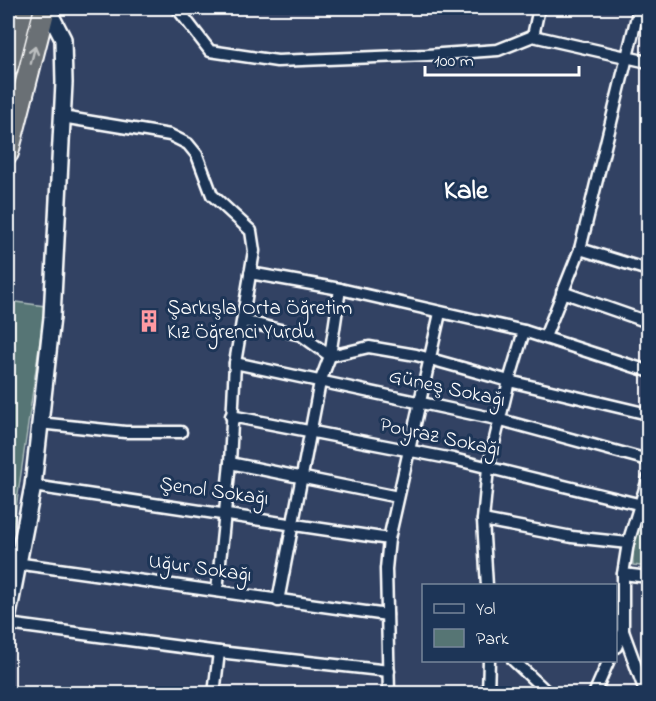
<svg xmlns="http://www.w3.org/2000/svg" width="656" height="701" viewBox="0 0 656 701" font-family="'Indie Flower',sans-serif">
<style>
.green{fill:#567574;stroke:#aababa;stroke-width:1.5}
.lines{fill:none;stroke-linecap:round;stroke-linejoin:round}
.street-casing{stroke:#fff;stroke-width:15}
.secondary-casing{stroke:#fff;stroke-width:20}
.highway-casing{stroke:#fff;stroke-width:24}
.street{stroke:#1d3557;stroke-width:10}
.secondary{stroke:#1d3557;stroke-width:15}
.highway{stroke:#6b7074;stroke-width:20}
.oneway{stroke:#bcbfc0}
.labels{text-anchor:middle;dominant-baseline:central;stroke-width:6;stroke-linejoin:round;paint-order:stroke}
.poi-label{font-size:21px;fill:#fff;stroke:#1d3557;text-anchor:start}
.street-label{font-size:21px;fill:#fff;stroke:#1d3557}
.district-label{font-size:27px;font-weight:bold;fill:#fff;stroke:#1d3557}
</style>
<rect width="100%" height="100%" fill="#324263"/>
<filter id="ink" filterUnits="userSpaceOnUse"><feTurbulence type="fractalNoise" baseFrequency=".0167" numOctaves="2"/><feDisplacementMap in="SourceGraphic" scale="12" xChannelSelector="R" yChannelSelector="G"/><feConvolveMatrix kernelMatrix="1 2 1 2 8 2 1 2 1" color-interpolation-filters="sRGB"/></filter>
<g filter="url(#ink)">
<g class="green">
<polygon points="8,301 45,306 10,550 8,550"/>
<path d="M648 495V567L633 565C632 541 637 516 648 495Z"/>
</g>
<g class="lines">
<g class="street-casing">
<g id="street">
<polyline points="177,8 210,51 277,61 427,55 498,50 533,36 648,62"/>
<polyline points="533,36 539,8"/>
<polyline points="62,117 170,135 188,144 197,155 212,195 251,231 254,251 235,363 230,463 217,591"/>
<polyline points="580,249 648,270"/>
<polyline points="250,273 340,289 524,331 648,371"/>
<polyline points="562,292 648,322"/>
<polyline points="243,321 301,335 330,356 369,347 416,355 509,381 648,414"/>
<polyline points="545,337 580,249 639,8"/>
<polyline points="235,363 501,420 648,460"/>
<polyline points="231,416 453,459 638,504"/>
<polyline points="39,423 125,432 181,432"/>
<polyline points="230,463 398,497"/>
<polyline points="33,486 389,539"/>
<polyline points="483,520 572,537 628,543"/>
<polyline points="8,562 387,615"/>
<polyline points="623,574 648,577"/>
<polyline points="487,586 483,520 488,468 509,381 524,331"/>
<polyline points="278,601 320,382 330,356 340,289"/>
<polyline points="8,624 219,652 389,671"/>
<polyline points="616,647 623,631"/>
<polyline points="513,660 549,694"/>
<polyline points="214,694 219,652"/>
<polyline points="389,694 386,569 389,539 440,313"/>
<polyline points="488,694 489,660"/>
<polyline points="594,694 609,660"/>
<polyline points="646,694 623,631 623,574 628,543 648,479"/>
</g>
</g>
<g class="secondary-casing">
<polyline id="secondary" points="8,615 33,486 52,317 64,83 63,39 47,8"/>
</g>
<g class="highway-casing">
<g id="highway">
<polyline points="8,66 23,8"/>
<polyline points="8,153 45,8"/>
</g>
</g>
<use href="#street" class="street"/>
<use href="#secondary" class="secondary"/>
<use href="#highway" class="highway"/>
</g>
<defs><path id="oneway-shaft" d="M-6 0H5M1.5-3L5.5 0L1.5 3" fill="none" stroke-width="1.6" stroke-linecap="round" stroke-linejoin="round" transform="scale(1.5)"/></defs>
<use class="oneway" href="#oneway-shaft" transform="translate(33 55) rotate(-76)"/>
</g>
<defs>
<g id="building-bare" transform="scale(1.8)"><path d="M-4-6H4V6H1V3H-1V6H-4ZM-2.5-4.3h1.7v1.8h-1.7ZM.8-4.3h1.7v1.8H.8ZM-2.5-1h1.7V.8h-1.7ZM.8-1h1.7V.8H.8Z" fill="#ff9aa2" stroke="#1d3557" stroke-width="2.5" paint-order="stroke"/></g>
</defs>
<g fill-rule="evenodd">
<use href="#building-bare" x="149" y="321"/>
</g>
<g class="labels">
<g class="poi-label">
<text x="167" y="309">Şarkışla Orta Öğretim<tspan x="167" dy="24">Kız Öğrenci Yurdu</tspan></text>
</g>
<g class="street-label">
<text transform="translate(447 389) rotate(12)">Güneş Sokağı</text>
<text transform="translate(440 438) rotate(12)">Poyraz Sokağı</text>
<text transform="translate(214 492) rotate(8)">Şenol Sokağı</text>
<text transform="translate(200 569) rotate(8)">Uğur Sokağı</text>
</g>
<g class="district-label">
<text x="466" y="191">Kale</text>
</g>
</g>
<rect width="656" height="701" fill="none" stroke="#1d3557" stroke-width="30"/>
<rect x="15" y="15" width="626" height="671" fill="none" stroke="#fff" stroke-width="2" filter="url(#ink)"/>
<rect x="422" y="584" width="195" height="78" fill="#1d3557" stroke="#77869a" stroke-width="1.5"/>
<rect x="434" y="604" width="30" height="9" fill="#1d3557" stroke="#77869a" stroke-width="1.5"/>
<text x="476" y="614" font-size="18" fill="#ffffff">Yol</text>
<rect x="434" y="629" width="30" height="18" fill="#567574" stroke="#77869a" stroke-width="1.5"/>
<text x="476" y="644" font-size="18" fill="#ffffff">Park</text>
<path d="M425 66v9h154v-9" fill="none" stroke="#ffffff" stroke-width="3"/>
<text x="434" y="66" font-size="18" fill="#ffffff" stroke="#1d3557" stroke-width="4.5" paint-order="stroke">100 m</text>
</svg>
